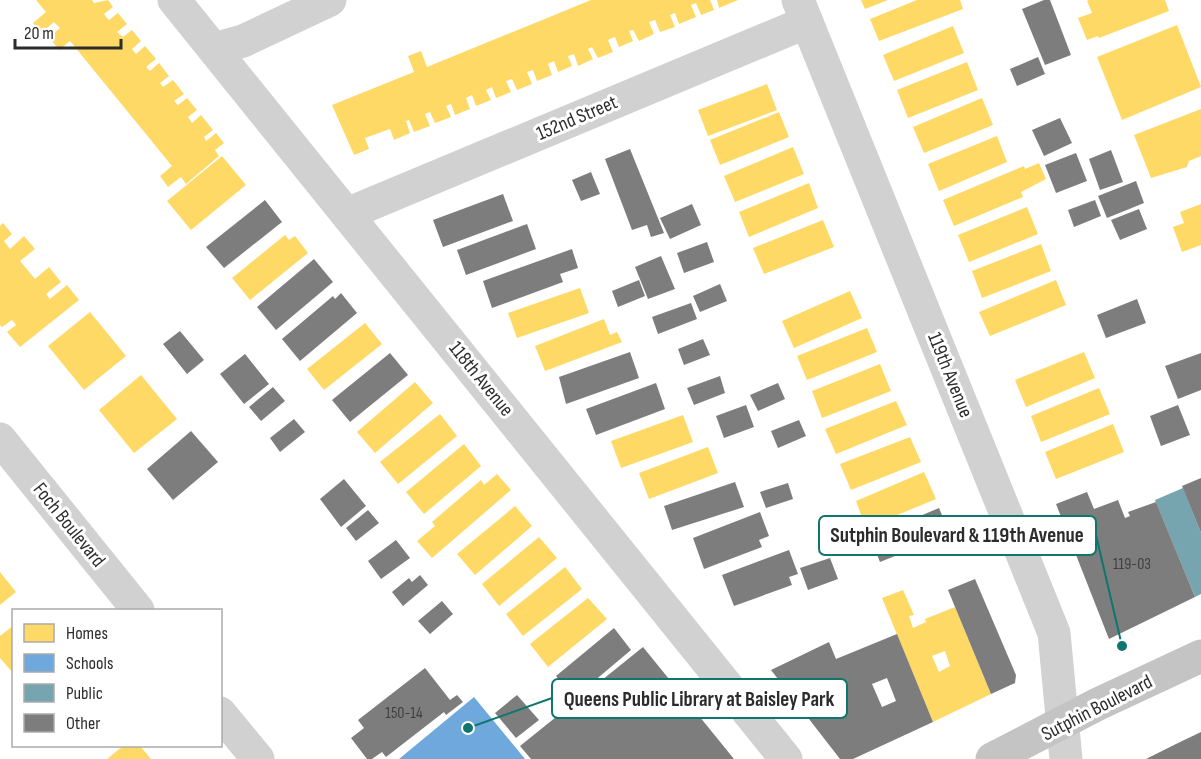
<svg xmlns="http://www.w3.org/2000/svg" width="1201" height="759" viewBox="0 0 1201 759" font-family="'Sofia Sans Condensed',sans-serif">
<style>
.homes{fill:#ffd966;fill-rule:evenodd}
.schools{fill:#6fa8dc}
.public{fill:#76a5af}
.building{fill:#7d7d7d;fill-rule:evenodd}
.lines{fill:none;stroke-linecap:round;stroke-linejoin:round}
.minor{stroke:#d1d1d1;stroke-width:33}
.major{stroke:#c4c4c4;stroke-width:33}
.labels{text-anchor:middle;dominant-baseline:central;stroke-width:6;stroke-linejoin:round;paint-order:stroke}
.number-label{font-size:16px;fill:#404040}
.street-label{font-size:20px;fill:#2c2c2c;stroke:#fff}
.leader{fill:none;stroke:#0f766e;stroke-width:2}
.callout-dot{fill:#0f766e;stroke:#fff;stroke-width:2}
.callout{fill:#fff;stroke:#0f766e;stroke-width:2}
.callout-label{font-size:21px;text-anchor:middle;font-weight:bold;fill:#2c2c2c}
</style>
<rect width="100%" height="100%" fill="#fff"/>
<g class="homes">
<polygon points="36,0 92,0 94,3 108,0 113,7 104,14 107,18 109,20 118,13 127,24 117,32 123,37 132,30 141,41 132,49 136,54 145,46 156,59 146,67 150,71 159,63 169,76 160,83 163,87 173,80 184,94 174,101 178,105 187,98 197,110 188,117 192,123 201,115 213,130 204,137 206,141 216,133 224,143 215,150 219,156 186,184 181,177 168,187 160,176 172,166 70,41 59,50 49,37 60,28 54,22 41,33 33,23 46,12"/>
<polygon points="591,0 710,0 714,10 701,15 696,3 691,5 696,17 679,24 675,13 670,15 675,27 660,32 655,20 649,22 654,34 639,41 633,30 629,31 633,41 619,47 615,37 612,38 608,40 613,52 598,58 592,47 588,49 593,59 578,66 574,54 568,56 572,66 558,72 554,61 548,64 552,75 537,81 533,70 527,72 532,84 517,90 512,79 506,81 511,92 496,98 492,87 486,90 491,100 476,106 472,95 466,98 470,109 455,115 451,104 446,106 451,117 435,123 430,112 425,114 430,126 414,132 409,120 406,121 410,133 394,140 390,129 365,138 369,149 354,155 332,105 414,72 408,56 421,51 427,67"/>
<polygon points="717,0 738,0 719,8"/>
<polygon points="861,0 888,0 865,9"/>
<polygon points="917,0 960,0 963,9 879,41 870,19"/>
<polygon points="1165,0 1169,11 1099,38 1098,36 1087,40 1078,18 1092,13 1087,1 1089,0"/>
<polygon points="1177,25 1201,87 1122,120 1097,57"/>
<polygon points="953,26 964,53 894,81 883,55"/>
<polygon points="967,62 978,90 908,118 897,90"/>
<polygon points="767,84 777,110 708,136 698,110"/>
<polygon points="982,98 993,125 924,153 913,127"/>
<polygon points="1201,109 1201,156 1189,161 1187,167 1151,178 1134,135"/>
<polygon points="779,112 789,137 720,165 710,140"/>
<polygon points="997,136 1007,162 939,191 928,164"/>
<polygon points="793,147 804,174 735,202 724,176"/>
<polygon points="222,156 246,185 191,230 167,201"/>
<polygon points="1039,163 1046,179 1021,192 1023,197 954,226 943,200 1024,166 1025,169"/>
<polygon points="809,183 818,208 749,237 739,212"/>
<polygon points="1201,204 1201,245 1182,252 1173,227 1184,223 1180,212"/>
<polygon points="1027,207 1038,234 969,262 958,235"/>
<polygon points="823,220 834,247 764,274 753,248"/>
<polygon points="3,223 12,234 4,241 10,249 24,236 35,249 20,261 35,279 49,267 61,282 46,294 50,299 67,285 79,300 20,347 7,332 16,325 14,322 12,320 2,327 0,325 0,226"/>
<polygon points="285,235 289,240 295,236 308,253 250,300 232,278"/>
<polygon points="1041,244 1051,271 982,298 972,271"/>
<polygon points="1056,280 1066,305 990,336 979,312"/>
<polygon points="580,288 589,313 517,338 508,313"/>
<polygon points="850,291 862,318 794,348 782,321"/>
<polygon points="90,312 126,356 84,390 48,346"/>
<polygon points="604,319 610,335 617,332 622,342 545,371 535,346"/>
<polygon points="365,323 382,344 324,390 307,369"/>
<polygon points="867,328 877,352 807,380 797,356"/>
<polygon points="1084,352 1095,378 1026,407 1015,380"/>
<polygon points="880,364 891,391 822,418 812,391"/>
<polygon points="141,375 177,419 134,453 99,410"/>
<polygon points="415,382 433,403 375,453 357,432"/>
<polygon points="1099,388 1110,414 1041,442 1031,416"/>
<polygon points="896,401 907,425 836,454 825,429"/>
<polygon points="440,414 457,436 398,484 380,462"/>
<polygon points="683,415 693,442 621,468 611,441"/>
<polygon points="1113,424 1124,452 1056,479 1045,452"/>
<polygon points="910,437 921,462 851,490 840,464"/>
<polygon points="464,444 481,466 424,514 406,492"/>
<polygon points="708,447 718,473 649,499 639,473"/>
<polygon points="924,472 936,499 866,528 856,501"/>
<polygon points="497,474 511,490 432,558 417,541 435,526 432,522 481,480 484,485"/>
<polygon points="515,506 532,526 475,575 457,554"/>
<polygon points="539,537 557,558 499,606 482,584"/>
<polygon points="565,567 582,589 523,636 506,614"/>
<polygon points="0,572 16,592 0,605"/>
<path d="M903 590 914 615 909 616 913 628 926 622 925 619 955 607 991 694 933 722 882 598ZM945 651 950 666 939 672 932 656Z"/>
<polygon points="588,598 607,619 548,667 530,644"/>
<polygon points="14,625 14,674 0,658 0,636"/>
<polygon points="123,746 140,746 151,759 107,759"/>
</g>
<polygon class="schools" points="474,697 525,759 399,759"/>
<polygon class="public" points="1183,488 1201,533 1201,594 1195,597 1155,500"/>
<g class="building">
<polygon points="1044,0 1050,0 1071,55 1045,65 1022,9"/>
<polygon points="1038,57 1045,74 1017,86 1010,69"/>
<polygon points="1060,118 1072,143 1044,156 1032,130"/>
<polygon points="630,149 664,233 651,237 647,225 632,230 605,159"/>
<polygon points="1111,150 1123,182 1100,190 1089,159"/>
<polygon points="1076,153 1087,181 1056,193 1045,165"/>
<polygon points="591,172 600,194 581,201 572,180"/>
<polygon points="1136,181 1144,203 1107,218 1098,196"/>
<polygon points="503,194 513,221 443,247 433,220"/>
<polygon points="265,200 282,222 224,268 206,247"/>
<polygon points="1095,200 1101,216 1074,227 1068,210"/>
<polygon points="692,204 701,225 670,239 660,218"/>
<polygon points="1139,209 1147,229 1120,240 1111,220"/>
<polygon points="527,224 536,249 466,275 457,250"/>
<polygon points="707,242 714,262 684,273 677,253"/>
<polygon points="572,249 578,268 560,274 563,282 492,308 483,281"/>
<polygon points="661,256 675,289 648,299 635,267"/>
<polygon points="314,259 333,282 276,330 257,307"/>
<polygon points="639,280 645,296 618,307 612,291"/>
<polygon points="720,284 727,301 700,312 693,296"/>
<polygon points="341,293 357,313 300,361 282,339 333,296 335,299"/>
<polygon points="1137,299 1146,323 1106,338 1097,315"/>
<polygon points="691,303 697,319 658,334 652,317"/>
<polygon points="180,331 204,360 187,374 163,344"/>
<polygon points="703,339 710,355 684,365 678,349"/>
<polygon points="630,352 639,378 566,404 559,377"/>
<polygon points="390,353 408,375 350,422 332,400"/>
<polygon points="1201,353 1201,390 1178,399 1165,366"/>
<polygon points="245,354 269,384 244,404 220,374"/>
<polygon points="720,376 725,393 694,405 687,388"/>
<polygon points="656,383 665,409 596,435 586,409"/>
<polygon points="778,383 785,399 758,411 750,395"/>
<polygon points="273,387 285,401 261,421 249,407"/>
<polygon points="746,405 754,427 724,438 716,416"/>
<polygon points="1178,405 1190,435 1161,446 1150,416"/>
<polygon points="294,419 305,432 280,452 270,438"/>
<polygon points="799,420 806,436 778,448 771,431"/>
<polygon points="191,431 218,462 173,500 147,469"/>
<polygon points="1201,478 1201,533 1182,486"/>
<polygon points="344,479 366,506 341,527 320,499"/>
<polygon points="735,482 744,507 672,530 664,506"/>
<polygon points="788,483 793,499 766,508 760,492"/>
<polygon points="1087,492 1094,509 1118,500 1125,518 1130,516 1128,512 1156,502 1195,597 1109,639 1056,504"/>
<polygon points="939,508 950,534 880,562 870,537"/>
<polygon points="368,510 379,523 356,541 346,528"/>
<polygon points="760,512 769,536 759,540 762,547 704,569 693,538"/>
<polygon points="396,540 410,558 381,579 368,561"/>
<polygon points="789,550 798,574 789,577 792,585 734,606 722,575"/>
<polygon points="830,558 838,579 808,590 800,568"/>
<polygon points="420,575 428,585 403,606 392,592 409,578 412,582"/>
<polygon points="975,579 1016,675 1015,683 991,694 948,590"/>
<polygon points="442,601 453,614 430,634 418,621"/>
<polygon points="614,628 631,650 574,698 556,676"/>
<path d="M897 634 933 722 853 759H840L771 670 829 642 836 659ZM887 678 896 701 882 707 872 684Z"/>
<polygon points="643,647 734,759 531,759 520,746"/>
<polygon points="425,668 450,700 457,695 463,702 446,715 444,712 386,757 382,752 372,759 367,759 351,738 364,728 358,720"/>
<polygon points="517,695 539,720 516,738 495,713"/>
<polygon points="1201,732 1201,759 1146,759 1178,743"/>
</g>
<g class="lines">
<g class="minor">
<polyline points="174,0 786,759"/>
<polyline points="798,0 1054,633 1066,759"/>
<polyline points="214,49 243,41 330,0"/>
<polyline points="347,214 807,22"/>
<polyline points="0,439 138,610"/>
<polyline points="220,713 258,759"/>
</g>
<polyline class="major" points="992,759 1098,704 1201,656"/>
</g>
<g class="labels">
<g class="number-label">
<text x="1132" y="564">119-03</text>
<text x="404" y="713">150-14</text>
</g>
<g class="street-label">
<text transform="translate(577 118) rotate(-23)">152nd Street</text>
<text transform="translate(950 375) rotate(68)">119th Avenue</text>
<text transform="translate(481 379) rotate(51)">118th Avenue</text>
<text transform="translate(69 525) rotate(51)">Foch Boulevard</text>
<text transform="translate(1097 708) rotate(-27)">Sutphin Boulevard</text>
</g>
</g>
<path class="leader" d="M1122 646L1096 535M468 728L552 698"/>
<g class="callout-dot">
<circle cx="1122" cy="646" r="6"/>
<circle cx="468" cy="728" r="6"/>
</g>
<g class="callout">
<rect x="819" y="516" width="277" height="39" rx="6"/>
<rect x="552" y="679" width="295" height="39" rx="6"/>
</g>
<g class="callout-label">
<text x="957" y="542">Sutphin Boulevard &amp; 119th Avenue</text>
<text x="699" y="706">Queens Public Library at Baisley Park</text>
</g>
<rect x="12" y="609" width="210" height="138" fill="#ffffff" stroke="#ababab" stroke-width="1.5"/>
<rect x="24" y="624" width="30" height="18" fill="#ffd966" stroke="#ababab" stroke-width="1.5"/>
<text x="66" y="639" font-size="18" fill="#2c2c2c">Homes</text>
<rect x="24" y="654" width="30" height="18" fill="#6fa8dc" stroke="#ababab" stroke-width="1.5"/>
<text x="66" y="669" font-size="18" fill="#2c2c2c">Schools</text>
<rect x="24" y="684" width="30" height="18" fill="#76a5af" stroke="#ababab" stroke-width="1.5"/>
<text x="66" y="699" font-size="18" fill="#2c2c2c">Public</text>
<rect x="24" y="714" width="30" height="18" fill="#7d7d7d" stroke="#ababab" stroke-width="1.5"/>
<text x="66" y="729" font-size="18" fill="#2c2c2c">Other</text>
<path d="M15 39v9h106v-9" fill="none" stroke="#2c2c2c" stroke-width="3"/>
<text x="24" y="39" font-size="18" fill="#2c2c2c" stroke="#ffffff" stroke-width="4.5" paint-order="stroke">20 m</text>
</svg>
